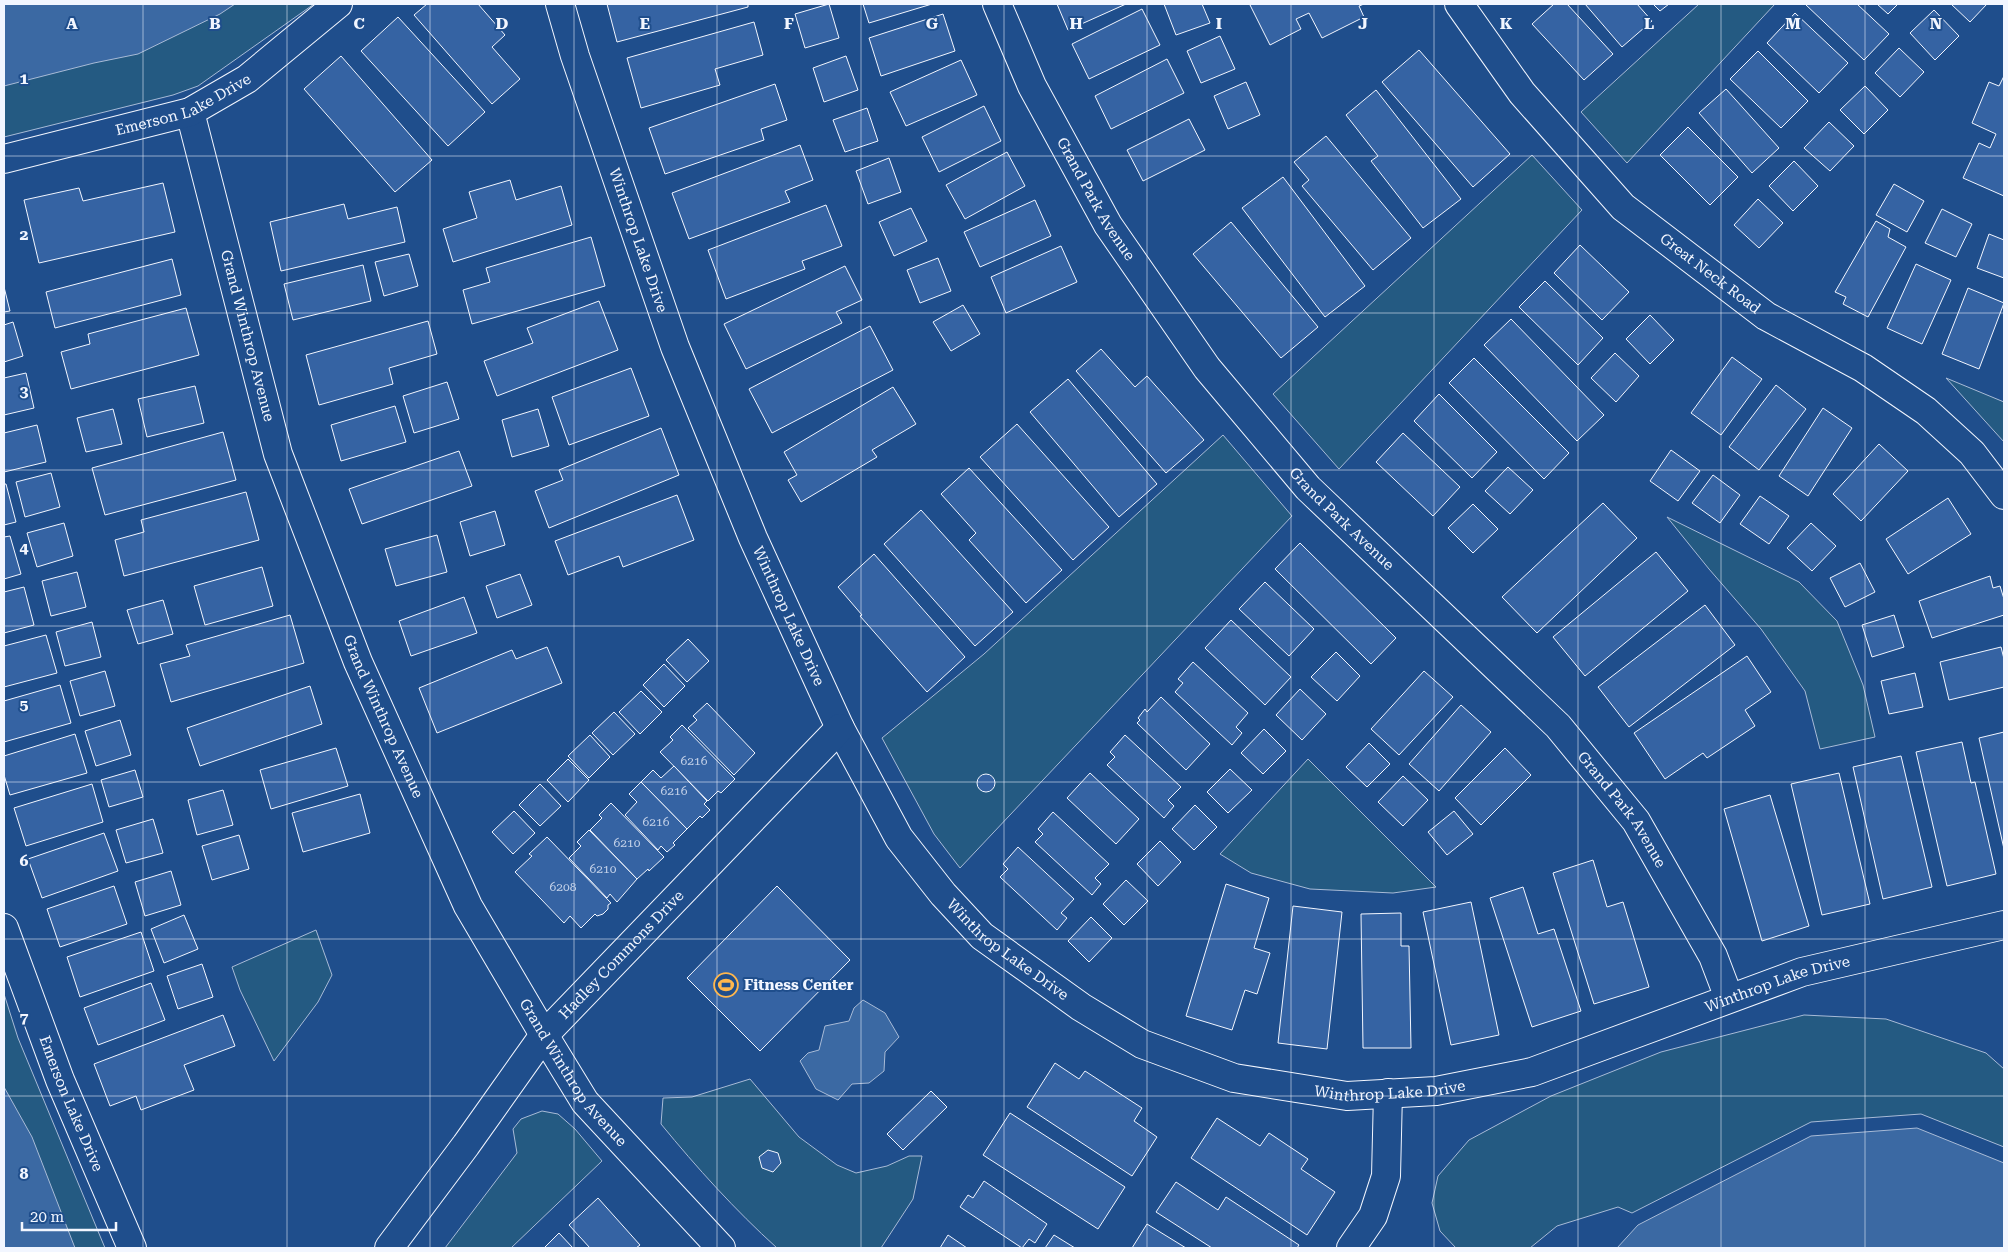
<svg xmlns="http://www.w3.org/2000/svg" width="2008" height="1252" viewBox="0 0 2008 1252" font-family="'Roboto Serif',serif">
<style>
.green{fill:#245a82;stroke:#a8bbd7}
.water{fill:#3b69a3;stroke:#a8bbd7}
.building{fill:#3563a3;stroke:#f2f6ff}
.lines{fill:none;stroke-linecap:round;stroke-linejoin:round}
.minor-casing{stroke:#f2f6ff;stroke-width:30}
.minor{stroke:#1f4e8c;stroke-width:28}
.grid{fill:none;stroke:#f2f6ff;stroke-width:1;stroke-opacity:0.55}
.labels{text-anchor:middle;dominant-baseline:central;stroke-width:4;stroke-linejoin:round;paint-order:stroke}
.number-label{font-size:12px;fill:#c3d1e8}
.street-label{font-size:15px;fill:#f2f6ff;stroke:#1f4e8c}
.poi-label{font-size:15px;font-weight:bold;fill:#f2f6ff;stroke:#1f4e8c;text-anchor:start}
.grid-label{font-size:16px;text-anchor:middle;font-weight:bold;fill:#f2f6ff;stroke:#1f4e8c;stroke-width:4;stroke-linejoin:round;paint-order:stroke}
</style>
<rect width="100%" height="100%" fill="#1f4e8c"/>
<g class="green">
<polygon points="4,4 314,4 198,86 173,95 4,137"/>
<polygon points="1699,4 1775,4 1627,163 1581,112"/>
<polygon points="1532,155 1582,210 1339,469 1273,394"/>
<polygon points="1946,378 2004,402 2004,442"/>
<polygon points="1223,435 1292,516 960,868 934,834 882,738 984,654"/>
<polygon points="1667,517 1799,582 1837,621 1863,685 1875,737 1820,749 1805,691 1761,629 1709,569"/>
<polygon points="1308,759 1436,887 1393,893 1310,889 1251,873 1220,854"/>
<polygon points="316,930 332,975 318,1002 274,1061 240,990 232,967"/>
<polygon points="4,994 18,1038 105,1248 4,1248"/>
<polygon points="1804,1015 1886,1019 1986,1053 2004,1069 2004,1147 1921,1114 1811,1122 1632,1213 1618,1207 1557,1226 1530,1248 1456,1248 1440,1231 1432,1203 1438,1176 1469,1140 1551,1096 1661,1052"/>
<path d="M750 1079 799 1137 837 1165 856 1173 887 1166 909 1156H922L913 1199 881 1248H777C735 1210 697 1168 661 1124L663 1098 692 1097Z"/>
<polygon points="542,1111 558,1114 575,1129 602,1161 511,1248 445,1248 517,1153 513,1129 521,1119"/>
</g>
<g class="water">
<polygon points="4,4 235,4 220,14 138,54 94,63 4,86"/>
<polygon points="863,1000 885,1013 899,1037 885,1052 884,1071 869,1083 852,1084 838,1100 816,1089 800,1061 808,1053 819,1050 825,1026 849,1021 854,1008"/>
<polygon points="4,1087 32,1137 75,1248 4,1248"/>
<polygon points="1917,1128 2004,1163 2004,1248 1617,1248 1638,1225 1811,1136"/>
</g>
<g class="building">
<polygon points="427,4 478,4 505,35 492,47 520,79 492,104 414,15"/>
<polygon points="607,4 748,4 748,7 617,42"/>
<polygon points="829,4 839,38 805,48 795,14"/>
<polygon points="863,4 932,4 869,23"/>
<polygon points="1057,4 1126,4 1068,30"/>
<polygon points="1164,4 1202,4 1210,23 1176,35"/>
<polygon points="1253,4 1364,4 1359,6 1364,17 1322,38 1309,13 1296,19 1301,29 1270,45 1250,5"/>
<polygon points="1554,4 1567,4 1613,54 1584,80 1532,24"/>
<polygon points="1585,4 1637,4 1652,21 1622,47"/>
<polygon points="1653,4 1669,4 1660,11"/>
<polygon points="1805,4 1857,4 1889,34 1864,60"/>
<polygon points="1877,4 1898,4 1888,14"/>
<polygon points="1951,4 1987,4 1970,22"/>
<polygon points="1142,9 1160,45 1089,79 1072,44"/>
<polygon points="1934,10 1959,36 1935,60 1910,33"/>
<polygon points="1795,13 1848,63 1819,93 1767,43"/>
<polygon points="943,14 955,51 881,76 869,38"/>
<polygon points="398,17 485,112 448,146 361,51"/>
<polygon points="754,22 763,55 715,69 720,85 641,108 627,58"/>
<polygon points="1220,36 1235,69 1201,83 1187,51"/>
<polygon points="1899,48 1924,72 1900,97 1875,73"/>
<polygon points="1419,50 1510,154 1473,187 1382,82"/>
<polygon points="1758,51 1808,101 1781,128 1730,79"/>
<polygon points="341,56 432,160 395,192 304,89"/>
<polygon points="846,56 858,90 824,102 813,68"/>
<polygon points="1167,59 1184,93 1111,129 1095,96"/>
<polygon points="961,60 977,95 906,126 890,92"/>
<polygon points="2004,76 2004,196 1963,178 1979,143 1990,148 1996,134 1972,123 1989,82 1999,86"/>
<polygon points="1246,82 1260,115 1228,129 1214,96"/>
<polygon points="775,84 787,120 761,129 764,140 665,174 649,128"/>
<polygon points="1865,86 1888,110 1864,134 1840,110"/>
<polygon points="1726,89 1779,148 1752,173 1699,113"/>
<polygon points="1376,90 1461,199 1423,228 1371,161 1378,156 1346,115"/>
<polygon points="984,106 1001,141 939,172 922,137"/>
<polygon points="867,108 878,141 845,152 833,120"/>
<polygon points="1189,119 1205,150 1143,181 1127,150"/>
<polygon points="1829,122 1854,146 1830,171 1804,148"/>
<polygon points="1688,127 1738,177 1710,205 1660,155"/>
<polygon points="1326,136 1411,238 1373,270 1302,186 1309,180 1294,162"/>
<polygon points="800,145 813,180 785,191 790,202 689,239 672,193"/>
<polygon points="1007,152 1025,186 965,219 946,185"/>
<polygon points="889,158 901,192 868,204 856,171"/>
<polygon points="1794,161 1818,186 1793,211 1769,186"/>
<polygon points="1283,177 1365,286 1325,317 1242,208"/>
<polygon points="510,180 516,200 561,186 572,225 453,262 443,229 477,218 469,192"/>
<polygon points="163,183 175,232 39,263 24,200 79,188 83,201"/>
<polygon points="1894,184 1924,201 1907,232 1876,215"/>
<polygon points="1758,199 1783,223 1759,248 1734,225"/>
<polygon points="1035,200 1051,236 980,267 964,232"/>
<polygon points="344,204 348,219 397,207 405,242 281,271 270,222"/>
<polygon points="826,205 842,246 802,261 805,269 726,299 708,250"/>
<polygon points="911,208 927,241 894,256 879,222"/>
<polygon points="1942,209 1972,224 1956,257 1925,243"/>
<polygon points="1876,221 1890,229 1888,237 1906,247 1868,317 1843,304 1846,297 1835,292"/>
<polygon points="1231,222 1318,327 1281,358 1193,254"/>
<polygon points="1989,234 2004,240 2004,278 1977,268"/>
<polygon points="591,237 605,286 472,324 463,290 490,282 486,268"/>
<polygon points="1580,245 1629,292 1602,320 1554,273"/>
<polygon points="1061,246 1077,282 1006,313 991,277"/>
<polygon points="409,254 418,286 384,296 375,262"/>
<polygon points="938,258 951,291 920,303 907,270"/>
<polygon points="172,259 181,295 55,328 46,292"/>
<polygon points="1916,264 1951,280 1922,344 1887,328"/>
<polygon points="363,265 371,301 293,320 284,284"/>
<polygon points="845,266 862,300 836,312 842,323 746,369 724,324"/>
<polygon points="1545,281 1603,338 1578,365 1519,307"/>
<polygon points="4,287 10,311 4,312"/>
<polygon points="1968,288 2004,303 1979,369 1942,354"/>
<polygon points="599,301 618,350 497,396 484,361 533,343 527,328"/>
<polygon points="963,305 980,334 951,351 933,322"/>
<polygon points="186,308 199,355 71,389 61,352 90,344 88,334"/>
<polygon points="1650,315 1674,340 1650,364 1626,339"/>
<polygon points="1511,319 1604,415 1577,441 1484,345"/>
<polygon points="428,321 437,354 389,368 393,384 319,405 306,355"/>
<polygon points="13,322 23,356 4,362 4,325"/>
<polygon points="870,326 893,370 772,433 749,389"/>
<polygon points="1101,349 1135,387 1147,376 1204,440 1166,473 1076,371"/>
<polygon points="1615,353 1639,376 1616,402 1591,378"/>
<polygon points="1732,357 1762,379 1721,435 1691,413"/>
<polygon points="1474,358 1569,453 1544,479 1449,383"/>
<polygon points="631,368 649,416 569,445 552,397"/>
<polygon points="26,373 34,408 4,415 4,378"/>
<polygon points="1068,379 1157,484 1119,517 1030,412"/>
<polygon points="447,382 459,419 414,433 403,396"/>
<polygon points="1776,385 1806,409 1759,470 1729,447"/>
<polygon points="195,386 204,423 147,437 138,399"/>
<polygon points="893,387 916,424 872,450 877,457 801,502 788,480 797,475 784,452"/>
<polygon points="1439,394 1497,452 1472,478 1414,421"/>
<polygon points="395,406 406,442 341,461 331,425"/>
<polygon points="1823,408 1852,428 1808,496 1779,476"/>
<polygon points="113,409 122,444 86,452 77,418"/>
<polygon points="538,409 549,446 512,457 502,420"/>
<polygon points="1017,424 1109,527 1073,560 980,457"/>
<polygon points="37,425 46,462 4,472 4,433"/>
<polygon points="661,428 679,475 549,528 535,491 563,480 559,470"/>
<polygon points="223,432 236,480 105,515 92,468"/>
<polygon points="1403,433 1460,487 1433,516 1376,462"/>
<polygon points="1879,444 1908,471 1861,521 1833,494"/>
<polygon points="1671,450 1700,471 1678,501 1650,481"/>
<polygon points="459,451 472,486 362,524 349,489"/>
<polygon points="1508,467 1533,490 1510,514 1485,491"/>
<polygon points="969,468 1062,570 1026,603 969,540 976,533 941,494"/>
<polygon points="51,473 60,507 25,517 16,482"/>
<polygon points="1713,475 1740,495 1720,523 1692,503"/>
<polygon points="4,484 6,484 16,522 4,525"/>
<polygon points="246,492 259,540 124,576 115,540 144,532 141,520"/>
<polygon points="677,495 694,540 623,567 619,556 568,575 555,541"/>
<polygon points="1760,496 1789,516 1769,544 1740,524"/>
<polygon points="1948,498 1971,534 1908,574 1886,539"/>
<polygon points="1603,503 1637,538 1537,633 1502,597"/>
<polygon points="1473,504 1498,529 1473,553 1448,528"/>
<polygon points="921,510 1013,612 975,646 884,544"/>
<polygon points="495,511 505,545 470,556 460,522"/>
<polygon points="64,523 73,556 37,567 27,533"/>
<polygon points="1811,523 1836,546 1812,571 1787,548"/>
<polygon points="437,535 447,572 396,586 385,549"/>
<polygon points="10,536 21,574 4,579 4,537"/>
<polygon points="1300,543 1396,638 1371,664 1275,569"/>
<polygon points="1656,552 1688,591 1585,676 1553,637"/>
<polygon points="874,554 965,657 927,692 860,616 862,615 838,587"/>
<polygon points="1860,563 1875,592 1845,607 1830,578"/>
<polygon points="262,567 273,606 205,625 194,586"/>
<polygon points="77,572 86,607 51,616 42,581"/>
<polygon points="520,574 532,605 497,618 486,586"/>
<polygon points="1990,576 1993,588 2000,586 2004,599 2004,615 1932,638 1919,601"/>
<polygon points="1265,582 1314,629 1289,656 1239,609"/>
<polygon points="24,587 34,625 4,633 4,592"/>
<polygon points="464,597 477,633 411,656 399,621"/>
<polygon points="163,600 173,634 138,644 127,610"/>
<polygon points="1705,605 1735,645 1629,727 1598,687"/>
<polygon points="290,615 304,663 171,702 160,664 190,656 186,645"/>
<polygon points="1894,615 1904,647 1872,657 1862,625"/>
<polygon points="1231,620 1291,677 1265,705 1205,648"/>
<polygon points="92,622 101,657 65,666 56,632"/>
<polygon points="46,635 57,673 4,687 4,646"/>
<polygon points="688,639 709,661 687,682 666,660"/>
<polygon points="547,647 562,683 437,733 419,688 512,650 516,659"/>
<polygon points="2001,647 2004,659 2004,687 1949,700 1940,662"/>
<polygon points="1336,652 1360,676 1337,701 1311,677"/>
<polygon points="1747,656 1771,692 1745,710 1755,726 1707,758 1703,753 1665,779 1634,733"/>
<polygon points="1193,662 1248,713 1236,727 1242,733 1232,745 1175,692 1183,683 1178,679"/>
<polygon points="664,664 685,686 664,707 643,685"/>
<polygon points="105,671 115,706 80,716 70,681"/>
<polygon points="1424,671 1453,697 1399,755 1371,729"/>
<polygon points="1915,673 1923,707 1889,714 1881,681"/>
<polygon points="60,685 71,723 4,742 4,701"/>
<polygon points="310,686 322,724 200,766 187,728"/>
<polygon points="1300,689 1326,714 1302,740 1276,715"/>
<polygon points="641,691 662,712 640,734 619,712"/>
<polygon points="1161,697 1210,744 1186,770 1137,723 1140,720 1138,718 1145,709 1147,712"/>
<polygon points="707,703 755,753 734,775 688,728 697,720 693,716"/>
<polygon points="1461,705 1491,732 1439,791 1409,764"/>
<polygon points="614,712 635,734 613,755 592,733"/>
<polygon points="120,720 131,755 96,766 85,731"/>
<polygon points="682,725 735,779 721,793 718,791 708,801 660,752 673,740 670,737"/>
<polygon points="1264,729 1286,751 1263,774 1241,753"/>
<polygon points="2004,732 2004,849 1979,738"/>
<polygon points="75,734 87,773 10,795 4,775 4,756"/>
<polygon points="590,735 610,757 589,778 568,756"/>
<polygon points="1125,735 1181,787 1168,800 1174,806 1164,818 1107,765 1115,757 1110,752"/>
<polygon points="1962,742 1971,783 1975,782 1996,874 1947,886 1916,752"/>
<polygon points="1369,743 1390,764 1367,787 1346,767"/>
<polygon points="336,748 348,786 271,809 260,770"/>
<polygon points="1505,748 1531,775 1481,825 1455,798"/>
<polygon points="1901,756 1932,887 1883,899 1853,767"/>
<polygon points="568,759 589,780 568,802 547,780"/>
<polygon points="674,766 707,801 704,804 710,810 702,818 700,816 687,829 641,782 653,770 661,778"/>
<polygon points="1230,769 1252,790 1228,813 1207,792"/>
<polygon points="135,770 143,797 109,807 101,780"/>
<polygon points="1090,773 1139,819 1116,844 1067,798"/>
<polygon points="1839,773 1870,904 1822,915 1791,784"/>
<circle cx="986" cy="783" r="9"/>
<polygon points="1403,776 1428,800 1403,826 1378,802"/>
<polygon points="641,782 687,829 673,843 675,845 667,852 661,846 658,850 625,815 637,802 629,794"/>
<polygon points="92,784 103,822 26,846 14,808"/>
<polygon points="540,784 561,806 540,826 519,805"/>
<polygon points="223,790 233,825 197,835 188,800"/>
<polygon points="360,794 370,833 303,852 292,813"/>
<polygon points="1770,795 1809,926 1762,941 1724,809"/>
<polygon points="611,803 664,857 649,871 648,869 637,879 590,830 602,818 599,815"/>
<polygon points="1195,805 1217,827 1194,850 1172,829"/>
<polygon points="514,811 535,833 513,854 492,832"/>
<polygon points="1454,811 1473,834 1447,855 1428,832"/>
<polygon points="1053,812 1109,864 1095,878 1101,884 1092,895 1035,842 1043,834 1038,829"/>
<polygon points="153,819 163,853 126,863 116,830"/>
<polygon points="589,830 637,879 617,902 610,894 607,898 569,858 581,846 577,842"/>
<polygon points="104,833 118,871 42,898 28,859"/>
<polygon points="239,835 249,869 212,880 202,846"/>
<polygon points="547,837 611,903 608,905 608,909 603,914 597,916 595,914 581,928 570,916 564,923 515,872 532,856 529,854"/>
<polygon points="1160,841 1181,862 1158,886 1137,864"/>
<polygon points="1018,847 1074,899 1061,913 1067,918 1057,930 1000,877 1008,869 1003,864"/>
<polygon points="1593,860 1607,907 1623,902 1649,987 1594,1004 1553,873"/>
<polygon points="171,871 181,905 145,916 135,882"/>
<polygon points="1126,880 1148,901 1124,925 1103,904"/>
<polygon points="1226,884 1269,898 1254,948 1270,953 1257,994 1245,990 1232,1030 1186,1016"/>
<polygon points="114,886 127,924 60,947 47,909"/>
<polygon points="777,886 850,960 760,1051 687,978"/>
<polygon points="1523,887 1538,934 1554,929 1581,1011 1532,1027 1490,898"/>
<polygon points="1471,902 1499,1035 1451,1045 1423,912"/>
<polygon points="1293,906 1342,912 1327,1049 1278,1043"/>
<polygon points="1401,913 1401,946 1409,946 1411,1048 1363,1048 1361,914"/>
<polygon points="184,915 198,949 164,963 151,929"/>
<polygon points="1091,917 1112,938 1089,962 1068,941"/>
<polygon points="141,932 154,971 80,997 67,957"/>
<polygon points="202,964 213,997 178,1009 167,976"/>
<polygon points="151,983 165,1020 98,1045 84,1008"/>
<polygon points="223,1015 235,1046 184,1065 194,1090 141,1110 136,1096 110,1106 94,1064"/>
<polygon points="1055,1063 1079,1079 1085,1071 1142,1108 1134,1121 1157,1137 1132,1176 1027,1107"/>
<polygon points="931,1091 947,1107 903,1150 887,1134"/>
<polygon points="1010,1113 1125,1187 1098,1229 983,1155"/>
<polygon points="1217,1118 1260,1146 1269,1133 1308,1159 1301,1169 1335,1192 1307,1235 1191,1158"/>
<polygon points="768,1150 778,1153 781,1163 773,1172 762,1168 759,1157"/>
<polygon points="984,1181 1047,1224 1035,1243 1029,1239 1022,1248 960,1207 968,1195 973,1198"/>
<polygon points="1176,1182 1218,1210 1226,1197 1299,1245 1297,1248 1212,1248 1156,1212"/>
<polygon points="598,1198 640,1245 636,1248 590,1248 569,1225"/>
<polygon points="1147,1224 1186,1248 1132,1248"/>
<polygon points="559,1233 573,1248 544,1248"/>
<polygon points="948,1235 967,1248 940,1248"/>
<polygon points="1054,1235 1075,1248 1045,1248"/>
</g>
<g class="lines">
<g class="minor-casing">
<g id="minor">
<path id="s1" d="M560 4 575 56 675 347 753 538 840 728 899 838 943 894 982 936 1081 1007 1142 1044 1234 1078 1347 1096 1436 1091 1532 1072 1802 972 2004 925"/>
<path id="s2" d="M997 4 1032 86 1108 225 1207 368 1308 488 1558 726 1636 821 1713 956 1729 998"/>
<path id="s3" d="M1459 4 1522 93 1623 207 1766 316 1863 368 1926 411 1972 453 2004 495"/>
<path id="s4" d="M190 112 278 454 358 662 468 906 544 1035 585 1102 721 1248"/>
<path id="s5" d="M4 159 190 112 247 79 338 4"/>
<path id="s6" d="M4 928 60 1080 132 1248"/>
<path id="s7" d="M389 1248 466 1145 544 1035 840 728"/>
<polyline points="1351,1248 1373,1216 1386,1176 1388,1093"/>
</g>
</g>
<use href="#minor" class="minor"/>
</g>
<path class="grid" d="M143 4V1248M287 4V1248M430 4V1248M574 4V1248M717 4V1248M861 4V1248M1004 4V1248M1147 4V1248M1291 4V1248M1434 4V1248M1578 4V1248M1721 4V1248M1865 4V1248M4 156H2004M4 313H2004M4 470H2004M4 626H2004M4 782H2004M4 939H2004M4 1096H2004"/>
<defs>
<g id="stadium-ring" transform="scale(1.25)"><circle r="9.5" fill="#1f4e8c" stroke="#ffb74d" stroke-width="1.5"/><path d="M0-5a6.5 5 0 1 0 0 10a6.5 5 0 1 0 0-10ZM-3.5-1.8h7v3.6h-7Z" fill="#ffb74d"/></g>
</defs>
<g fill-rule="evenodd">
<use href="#stadium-ring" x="726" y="985"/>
</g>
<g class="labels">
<g class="number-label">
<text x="694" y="761">6216</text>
<text x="674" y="791">6216</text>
<text x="656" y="822">6216</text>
<text x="627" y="843">6210</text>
<text x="603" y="869">6210</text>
<text x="563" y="887">6208</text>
</g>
<g class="street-label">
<text stroke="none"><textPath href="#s5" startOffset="188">Emerson Lake Drive</textPath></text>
<text stroke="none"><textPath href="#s2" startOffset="219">Grand Park Avenue</textPath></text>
<text stroke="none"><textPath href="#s1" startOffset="249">Winthrop Lake Drive</textPath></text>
<text stroke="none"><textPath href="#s3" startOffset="371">Great Neck Road</textPath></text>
<text stroke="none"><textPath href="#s4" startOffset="231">Grand Winthrop Avenue</textPath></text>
<text stroke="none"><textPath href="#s2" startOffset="624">Grand Park Avenue</textPath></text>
<text stroke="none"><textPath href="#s1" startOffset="654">Winthrop Lake Drive</textPath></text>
<text stroke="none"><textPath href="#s4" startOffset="636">Grand Winthrop Avenue</textPath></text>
<text stroke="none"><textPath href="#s2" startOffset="1029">Grand Park Avenue</textPath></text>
<text stroke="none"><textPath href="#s1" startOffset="1059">Winthrop Lake Drive</textPath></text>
<text stroke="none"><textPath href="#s7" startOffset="375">Hadley Commons Drive</textPath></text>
<text stroke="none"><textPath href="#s1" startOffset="1884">Winthrop Lake Drive</textPath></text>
<text stroke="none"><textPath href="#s4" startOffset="1041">Grand Winthrop Avenue</textPath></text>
<text stroke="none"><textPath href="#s1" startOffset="1479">Winthrop Lake Drive</textPath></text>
<text stroke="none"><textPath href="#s6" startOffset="188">Emerson Lake Drive</textPath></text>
</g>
<g class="poi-label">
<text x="744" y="985">Fitness Center</text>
</g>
</g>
<g class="grid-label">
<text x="72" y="29">A</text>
<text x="215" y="29">B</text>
<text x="359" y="29">C</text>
<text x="502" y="29">D</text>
<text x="645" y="29">E</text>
<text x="789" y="29">F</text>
<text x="932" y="29">G</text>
<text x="1076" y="29">H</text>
<text x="1219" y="29">I</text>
<text x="1363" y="29">J</text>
<text x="1506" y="29">K</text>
<text x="1649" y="29">L</text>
<text x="1793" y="29">M</text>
<text x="1936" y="29">N</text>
<text x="24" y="84">1</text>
<text x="24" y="240">2</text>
<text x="24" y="397">3</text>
<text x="24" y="553">4</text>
<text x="24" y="710">5</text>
<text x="24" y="866">6</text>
<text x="24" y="1023">7</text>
<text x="24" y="1179">8</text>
</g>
<rect width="2008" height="1252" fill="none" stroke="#f2f6ff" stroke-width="10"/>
<path d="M22 1222v8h94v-8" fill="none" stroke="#f2f6ff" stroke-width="2.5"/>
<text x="30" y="1222" font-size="15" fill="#f2f6ff" stroke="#1f4e8c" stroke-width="4" paint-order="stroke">20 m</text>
</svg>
